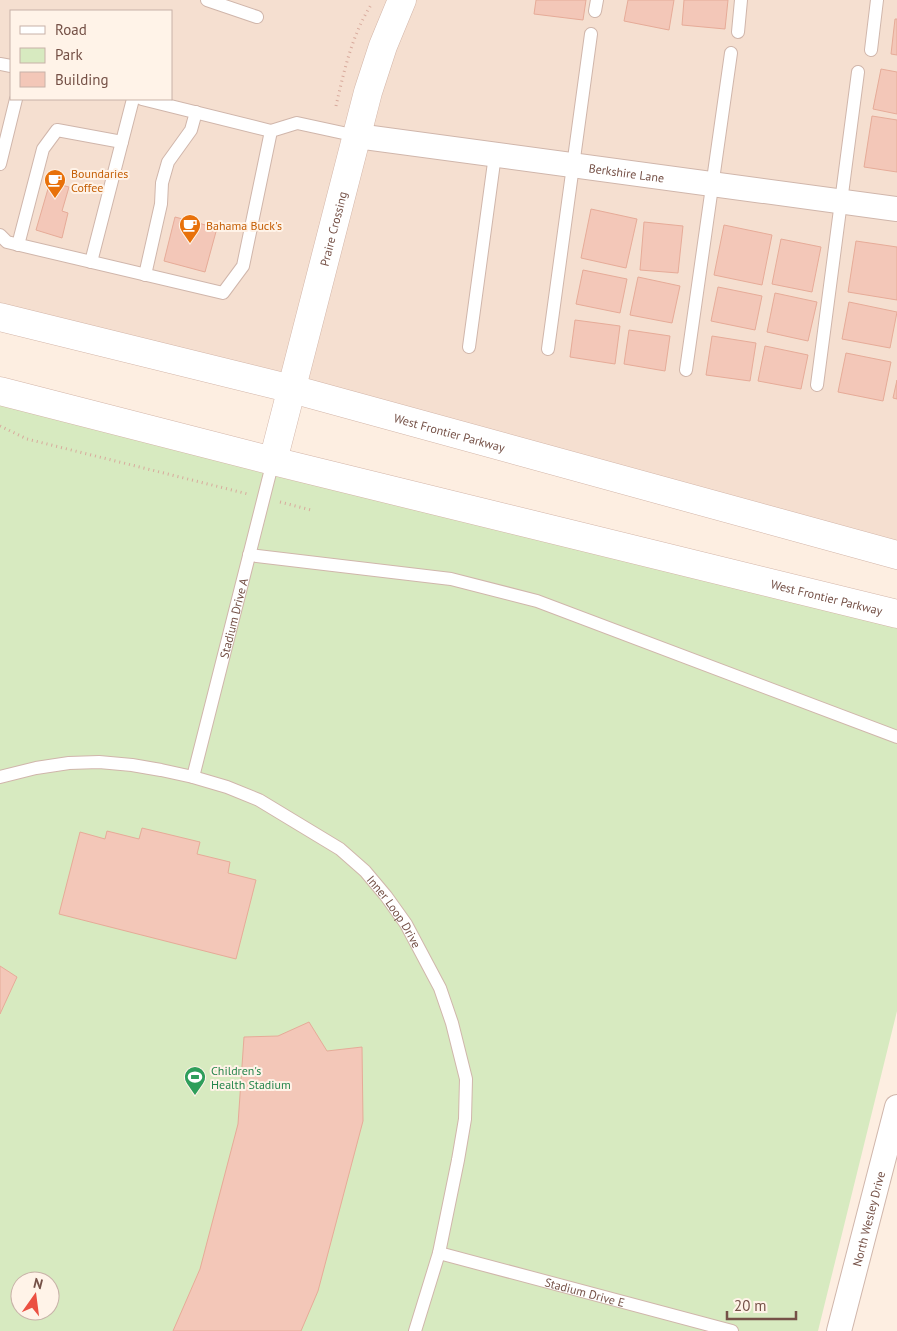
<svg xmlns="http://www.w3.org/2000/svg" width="897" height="1331" viewBox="0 0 897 1331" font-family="'PT Sans',sans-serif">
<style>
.residential{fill:#f5dfd0;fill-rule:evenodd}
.green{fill:#d7eac0;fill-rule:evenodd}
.building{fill:#f3c7b8;stroke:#e6ab98}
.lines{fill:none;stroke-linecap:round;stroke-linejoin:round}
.lane-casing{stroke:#d0b6ab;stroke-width:14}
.street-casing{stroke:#d0b6ab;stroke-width:26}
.secondary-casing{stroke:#d3b5a8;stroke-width:29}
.path{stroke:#d8aa9c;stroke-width:3;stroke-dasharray:1 4;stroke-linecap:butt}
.lane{stroke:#fff;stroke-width:12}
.street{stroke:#fff;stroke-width:24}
.secondary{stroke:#fff;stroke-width:28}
.labels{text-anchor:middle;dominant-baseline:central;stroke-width:4;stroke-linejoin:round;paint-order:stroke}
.street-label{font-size:12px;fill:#755147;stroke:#fff3e8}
.food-label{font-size:12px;fill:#c56008;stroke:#fff3e8;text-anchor:start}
.leisure-label{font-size:12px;fill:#27864d;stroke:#fff3e8;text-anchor:start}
</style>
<rect width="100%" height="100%" fill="#fdeee1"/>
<path class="residential" d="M0 0H897V548L0 315ZM11 11H171V99H11Z"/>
<path class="green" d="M0 393 897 619V1011L818 1331H0ZM20 1281H50V1311H20Z"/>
<g class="building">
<polygon points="536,0 586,0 583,20 534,14"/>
<polygon points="628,0 674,0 669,30 624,21"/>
<polygon points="684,0 728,0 725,29 682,25"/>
<polygon points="895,19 897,19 897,55 891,54"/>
<polygon points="881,69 897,72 897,114 873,109"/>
<polygon points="872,116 897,120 897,172 864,167"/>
<polygon points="50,182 69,187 62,211 68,213 62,238 36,230"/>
<polygon points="591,209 637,219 626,268 581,258"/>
<polygon points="175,217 217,228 205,272 164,261"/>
<polygon points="644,222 683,226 678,273 640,270"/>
<polygon points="724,225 772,235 762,285 714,275"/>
<polygon points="781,239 821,247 812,292 772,284"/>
<polygon points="856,241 897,247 897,300 848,292"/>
<polygon points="583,270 627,279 620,313 576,304"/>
<polygon points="638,277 680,286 672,323 630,315"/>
<polygon points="718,287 762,296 755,330 711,321"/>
<polygon points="775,293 817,302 808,341 767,332"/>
<polygon points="849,302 897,312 890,348 842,339"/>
<polygon points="575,320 620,326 615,364 570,357"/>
<polygon points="629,330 670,336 665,371 624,364"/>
<polygon points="712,336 756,343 750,381 706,375"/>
<polygon points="765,346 808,355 801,389 758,381"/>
<polygon points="846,353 891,362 883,401 838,392"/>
<polygon points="897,380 897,399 893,398"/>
<polygon points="142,828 200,842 197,854 230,862 228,873 256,880 236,959 59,914 80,832 105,839 107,831 139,839"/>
<polygon points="0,966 17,977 0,1014"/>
<polygon points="309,1022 327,1051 362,1047 363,1121 318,1291 301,1331 173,1331 200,1269 238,1124 244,1037 278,1036"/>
</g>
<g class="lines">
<g class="lane-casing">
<g id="lane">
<polyline points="207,0 257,17"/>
<polyline points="595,11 597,0"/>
<polyline points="738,32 741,0"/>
<polyline points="871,50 877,0"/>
<polyline points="0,64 11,66"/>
<polyline points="142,99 271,131"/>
<polyline points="0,164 16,99"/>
<polyline points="0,235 7,242 223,293 243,266 271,131 297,123 357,136"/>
<polyline points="18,245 43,149 57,130 122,142"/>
<polyline points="91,262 133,99"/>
<polyline points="145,275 161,204 162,183 168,162 191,130 196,112"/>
<polyline points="469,347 495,155"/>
<polyline points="548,349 591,34"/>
<polyline points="686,370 731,53"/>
<polyline points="817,385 858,72"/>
<polyline points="249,555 451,579 537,601 897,737"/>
<path id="s1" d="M0 777 36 768 69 763 99 762 132 765 161 770 193 777 227 787 259 800 340 849 365 871 386 896 406 924 440 988 452 1023 466 1079 465 1119 458 1160 439 1253 415 1331"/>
<path id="s2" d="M193 777 273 461"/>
<path id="s3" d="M439 1253 732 1331"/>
</g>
</g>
<g class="street-casing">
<g id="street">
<path id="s4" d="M357 136 897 209"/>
<path id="s5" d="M839 1331 897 1107"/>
</g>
</g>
<g class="secondary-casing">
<g id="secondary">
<path id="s6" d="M0 317 292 389 897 555"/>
<path id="s7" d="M0 391 273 461 897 614"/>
<path id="s8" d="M273 461 368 92 383 46 402 0"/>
</g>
</g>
<g class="path">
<path d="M336 106C344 71 352 35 371 5"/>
<polyline points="0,426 27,439 248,494"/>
<polyline points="280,502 311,510"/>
</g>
<use href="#lane" class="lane"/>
<use href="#street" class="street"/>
<use href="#secondary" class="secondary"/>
</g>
<defs>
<g id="cafe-pin" transform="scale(1.125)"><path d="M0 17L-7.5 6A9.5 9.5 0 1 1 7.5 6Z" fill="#e8710a" stroke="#fff3e8"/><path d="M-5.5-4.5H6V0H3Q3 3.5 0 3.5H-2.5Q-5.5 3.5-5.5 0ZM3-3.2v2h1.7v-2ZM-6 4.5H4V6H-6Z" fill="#fff"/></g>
<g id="stadium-pin" transform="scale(1.125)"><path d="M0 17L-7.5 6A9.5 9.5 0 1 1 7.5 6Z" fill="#2e9e5b" stroke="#fff3e8"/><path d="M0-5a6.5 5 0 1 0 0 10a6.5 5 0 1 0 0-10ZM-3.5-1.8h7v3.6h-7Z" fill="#fff"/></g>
</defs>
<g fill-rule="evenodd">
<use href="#cafe-pin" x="55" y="180"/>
<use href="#cafe-pin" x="190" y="225"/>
<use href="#stadium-pin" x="195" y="1077"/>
</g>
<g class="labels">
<g class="street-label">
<text stroke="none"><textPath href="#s4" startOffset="272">Berkshire Lane</textPath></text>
<text stroke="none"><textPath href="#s8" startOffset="240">Praire Crossing</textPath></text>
<text stroke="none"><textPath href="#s6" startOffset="464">West Frontier Parkway</textPath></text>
<text stroke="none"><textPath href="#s7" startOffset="852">West Frontier Parkway</textPath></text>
<text stroke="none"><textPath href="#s2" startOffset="164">Stadium Drive A</textPath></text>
<text stroke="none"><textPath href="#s1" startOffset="444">Inner Loop Drive</textPath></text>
<text stroke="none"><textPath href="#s5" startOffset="116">North Wesley Drive</textPath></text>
<text stroke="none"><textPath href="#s3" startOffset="151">Stadium Drive E</textPath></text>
</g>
<g class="food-label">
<text x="71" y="173">Boundaries<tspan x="71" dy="14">Coffee</tspan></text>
<text x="206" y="225">Bahama Buck's</text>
</g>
<g class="leisure-label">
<text x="211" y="1070">Children's<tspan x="211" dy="14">Health Stadium</tspan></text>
</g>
</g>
<rect x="10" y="10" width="162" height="90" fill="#fff3e8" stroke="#c8b2a8"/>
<rect x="20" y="26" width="25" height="8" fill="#ffffff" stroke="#c8b2a8"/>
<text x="55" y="35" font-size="15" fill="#755147">Road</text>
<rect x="20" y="48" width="25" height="15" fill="#d7eac0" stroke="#c8b2a8"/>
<text x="55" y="60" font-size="15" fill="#755147">Park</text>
<rect x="20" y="72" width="25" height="15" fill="#f3c7b8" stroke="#c8b2a8"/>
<text x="55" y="85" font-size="15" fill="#755147">Building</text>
<g transform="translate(35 1296) rotate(14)"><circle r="24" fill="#fff3e8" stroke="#c8b2a8"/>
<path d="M0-4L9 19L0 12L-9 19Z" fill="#eb5042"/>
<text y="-8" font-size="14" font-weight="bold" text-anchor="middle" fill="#755147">N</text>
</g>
<path d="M727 1311v8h69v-8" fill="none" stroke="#755147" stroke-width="2.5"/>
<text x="734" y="1311" font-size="15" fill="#755147" stroke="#fff3e8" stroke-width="4" paint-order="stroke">20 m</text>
</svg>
